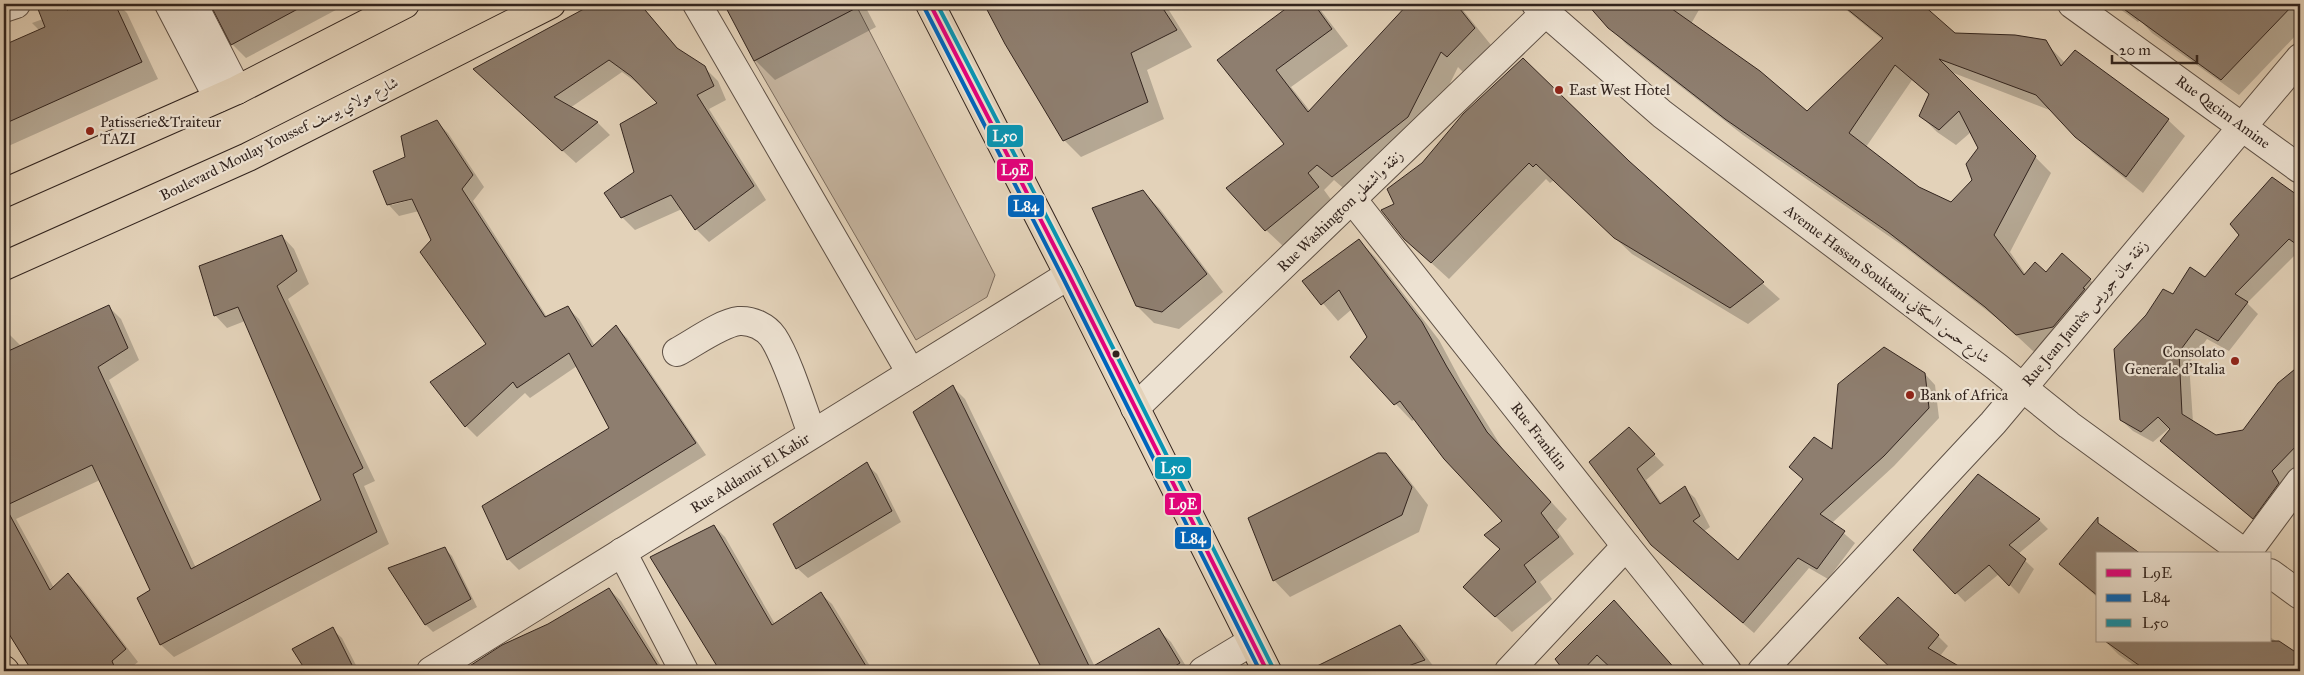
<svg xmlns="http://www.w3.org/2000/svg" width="2304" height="675" viewBox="0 0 2304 675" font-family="'IM FELL Great Primer',Amiri,serif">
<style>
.green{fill:#c5b49f;stroke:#7c6c5e}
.shadow{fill:#0003;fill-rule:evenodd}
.building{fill:#8e7e6f;stroke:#32241e;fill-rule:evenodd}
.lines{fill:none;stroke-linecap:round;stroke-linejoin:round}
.minor-casing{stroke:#5e5045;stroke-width:30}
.major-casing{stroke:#32241e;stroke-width:30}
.minor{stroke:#ede2d2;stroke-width:28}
.major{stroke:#e3d2b9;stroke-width:28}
.bus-1-casing{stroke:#ede2d2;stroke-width:8}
.bus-2-casing{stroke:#ede2d2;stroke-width:8}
.bus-3-casing{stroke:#ede2d2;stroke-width:8}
.bus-1{stroke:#e5007d;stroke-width:4}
.bus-2{stroke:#0065bd;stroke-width:4}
.bus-3{stroke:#0895b4;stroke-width:4}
.poi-dot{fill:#8f2418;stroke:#ede2d2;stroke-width:2}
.bus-dot{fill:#32241e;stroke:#ede2d2;stroke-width:2}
.labels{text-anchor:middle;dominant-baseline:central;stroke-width:4.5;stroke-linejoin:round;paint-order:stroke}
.poi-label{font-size:15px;fill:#32241e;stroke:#ede2d2;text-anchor:start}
.street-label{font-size:15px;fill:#32241e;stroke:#ede2d2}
.line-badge{stroke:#ede2d2;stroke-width:2}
.badge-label{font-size:14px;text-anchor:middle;font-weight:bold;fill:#fff}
</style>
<rect width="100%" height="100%" fill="#e3d2b9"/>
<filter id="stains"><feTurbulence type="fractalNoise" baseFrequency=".004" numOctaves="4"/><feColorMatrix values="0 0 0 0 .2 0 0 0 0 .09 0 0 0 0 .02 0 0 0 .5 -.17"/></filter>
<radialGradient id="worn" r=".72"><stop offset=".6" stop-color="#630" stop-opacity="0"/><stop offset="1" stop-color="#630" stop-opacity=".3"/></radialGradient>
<polygon class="green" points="857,7 995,275 987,297 916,340 754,61"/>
<g class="shadow">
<polygon points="37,4 75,4 76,8 89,4 118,4 127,13 158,79 4,148 4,46 40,31 32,23 43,19"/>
<polygon points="212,4 347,4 246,58 232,44"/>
<polygon points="596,4 640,4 681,52 704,67 718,81 726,100 709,109 766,200 709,242 696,229 682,209 635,230 622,217 659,104 644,88 622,72 570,108 598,123 610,135 576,163 475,70"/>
<polygon points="726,4 864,4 876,27 775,80 755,60"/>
<polygon points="985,4 1165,4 1192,47 1147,70 1164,119 1081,157 1064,140 1006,44"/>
<polygon points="1294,4 1316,4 1348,46 1291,87 1310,111 1410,4 1458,4 1491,45 1464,73 1458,67 1425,134 1349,193 1334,180 1324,190 1335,205 1283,246 1266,230 1286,144 1219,60"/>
<path d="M1589 4H1696L1700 8 1691 24 1807 112 1883 40 1839 4H1920L1955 34 2045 42 2065 63 2168 120 2185 136 2143 193 2093 153 2052 111 1951 72 2051 173 2010 252 2026 275 2090 280 2106 296 2070 343 2033 351 2003 323 1906 248 1743 135 1626 44ZM1912 80 1930 95 1921 116 1937 132 1956 145 1971 132 1980 148 1974 181 1951 203 1919 188 1866 147Z"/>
<polygon points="2113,4 2288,4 2300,16 2300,31 2239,95 2152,33 2140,20 2138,22"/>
<path d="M436 121 448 133 484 187 473 201 547 317 567 307 579 319 595 346 616 327 627 338 706 455 519 570 508 559 610 429 577 366 530 398 525 393 477 437 466 426 488 344 419 211 399 216 388 204 406 158ZM418 196V198L392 205V202Z"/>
<polygon points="1628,162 1780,299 1748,324 1632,254 1554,180 1550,183 1546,179 1449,279 1405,239 1395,205 1423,164"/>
<polygon points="2272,178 2300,199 2300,250 2247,303 2258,314 2229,351 2207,339 2189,363 2193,422 2215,437 2244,432 2279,384 2300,366 2300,464 2282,483 2264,529 2161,441 2173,425 2153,442 2133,431 2121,420 2174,296 2205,278 2241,235"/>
<polygon points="1143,192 1160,209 1223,292 1179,329 1154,323 1137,306"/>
<polygon points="282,236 294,249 309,284 288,299 375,481 364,486 389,544 174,657 161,645 138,598 152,591 100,480 16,519 54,588 68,575 81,587 138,662 127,671 32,671 4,626 4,335 8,333 21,346 109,307 121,319 139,360 109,380 196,568 322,501 245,321 227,328 215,315"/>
<polygon points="1358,240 1375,257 1439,340 1463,385 1504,451 1567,519 1557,530 1574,554 1540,582 1552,599 1512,632 1482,604 1501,550 1486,535 1504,521 1415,419 1412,421 1351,357 1368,337 1352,309 1338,321 1304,281"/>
<polygon points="1925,374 1935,385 1939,418 1894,466 1832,523 1855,543 1828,579 1809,568 1754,633 1652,545 1629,428 1664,465 1646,480 1662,504 1684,488 1695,498 1710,527 1703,532 1738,561 1804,480 1791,467 1833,451"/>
<polygon points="953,387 965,399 1095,667 1159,630 1171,642 1189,671 1045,671 914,413"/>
<polygon points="1385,454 1402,471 1428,505 1419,532 1290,597 1274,580"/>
<polygon points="866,464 877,474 901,522 808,578 797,568"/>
<polygon points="2039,520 2048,529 2018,554 2034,569 2019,594 1999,574 1965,602 1915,550"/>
<polygon points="2095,522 2098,554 2098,598 2060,564"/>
<polygon points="714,526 725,537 775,624 821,594 832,604 873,671 722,671 652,558"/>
<polygon points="445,549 452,556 477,607 433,632 426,625 390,568"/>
<polygon points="609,589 621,601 664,671 465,671 503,646 549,625"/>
<polygon points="1626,614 1677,671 1566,671 1557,659"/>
<polygon points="1399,627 1416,643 1437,671 1328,671 1325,664"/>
<polygon points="332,629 342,638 359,671 292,671 303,664"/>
<polygon points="1938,636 1948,646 1940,656 1965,671 1895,671 1871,649"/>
<polygon points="2270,637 2300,657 2300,671 2142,671 2119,655 2105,641 2270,641"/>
<polygon points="1822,665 1828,671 1817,671"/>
</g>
<g class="building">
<polygon points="36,4 65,4 67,10 85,4 115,4 142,62 4,124 4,45 45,27"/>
<polygon points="210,4 307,4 231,45"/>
<polygon points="593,4 640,4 677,48 705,66 714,86 697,95 754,186 695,230 671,195 621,218 604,193 634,172 620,124 657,103 631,76 609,60 554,97 598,122 562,151 473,69"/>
<polygon points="724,4 864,4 754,61"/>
<polygon points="984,4 1160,4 1177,30 1131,53 1148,102 1063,141 1005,44"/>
<polygon points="1292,4 1314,4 1332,29 1276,70 1308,112 1408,4 1456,4 1475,28 1447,57 1441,52 1408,117 1332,177 1317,165 1308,173 1319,187 1265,231 1226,188 1284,144 1217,60"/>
<path d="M1587 4H1665L1760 71 1807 111 1883 38 1841 4H1922L1955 33 2015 35 2046 40 2061 66 2075 50 2169 119 2126 177 2075 137 2036 95 1939 59 2036 156 1994 235 2024 275 2035 262 2046 272 2062 253 2091 279 2083 288 2085 289 2053 327 2016 335 1985 307 1888 232 1725 119 1608 28ZM1895 65 1929 94 1919 116 1939 130 1959 111 1978 148 1966 164 1972 180 1951 202 1919 187 1849 133Z"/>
<polygon points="2117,4 2294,4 2221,80"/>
<polygon points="1523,58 1629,161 1764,282 1730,308 1614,238 1536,164 1533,167 1529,163 1431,263 1404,239 1381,210 1394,204 1387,189 1422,163 1463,114"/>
<polygon points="437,120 473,175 462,189 545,317 568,306 592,347 616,325 696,443 507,560 482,506 609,428 569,353 517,388 513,382 465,427 430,382 486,344 420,252 431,240 412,199 387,205 373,171 405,157 401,136"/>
<polygon points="2272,177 2300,197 2300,247 2289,239 2235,294 2248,302 2218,341 2196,329 2179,352 2182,414 2216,435 2243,430 2278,383 2300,365 2300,442 2272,471 2279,483 2253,519 2160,441 2170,429 2158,417 2141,432 2120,420 2114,349 2146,315 2163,289 2173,294 2190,267 2205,277 2239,235 2230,224"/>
<polygon points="1143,190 1207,274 1162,312 1136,306 1092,208"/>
<polygon points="282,235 297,271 277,286 363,468 353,474 377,532 160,645 137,598 150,590 92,465 5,506 50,590 68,573 126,649 112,661 116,671 32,671 4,626 4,353 109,305 128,348 98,367 191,569 321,500 238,307 214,316 199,266"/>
<polygon points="1359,239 1422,322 1447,367 1487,432 1551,502 1541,513 1559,537 1524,565 1536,582 1495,617 1463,587 1500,549 1484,535 1502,521 1444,459 1400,401 1394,405 1350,357 1367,337 1339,290 1321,305 1302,281"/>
<polygon points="1884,347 1925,373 1929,408 1884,456 1820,514 1845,531 1817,569 1798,558 1743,623 1651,545 1589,462 1629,427 1655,454 1637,469 1660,504 1685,486 1700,516 1693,521 1738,560 1803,479 1789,467 1814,437 1832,449 1838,384"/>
<polygon points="953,385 1090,668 1159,628 1180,663 1167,671 1043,671 913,412"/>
<polygon points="1378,453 1386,453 1412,487 1402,515 1273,581 1248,518"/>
<polygon points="867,462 892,511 796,569 773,524"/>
<polygon points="1978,474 2040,519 2009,545 2026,559 2009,586 1989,565 1955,594 1913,550"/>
<polygon points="2098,517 2098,523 2141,554 2098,554 2098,596 2059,564"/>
<polygon points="714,525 772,625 821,592 869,671 720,671 650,557"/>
<polygon points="445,547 471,599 425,625 388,568"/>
<polygon points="609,588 661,671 462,671 502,645 548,624"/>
<polygon points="1898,597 1939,635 1928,648 1967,671 1894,671 1859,638"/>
<polygon points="1614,600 1677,671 1614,671 1597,655 1582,671 1564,671 1555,659"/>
<polygon points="1400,625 1425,660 1394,671 1307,671"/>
<polygon points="333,627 355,671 306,671 292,649"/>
<polygon points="2105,641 2279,641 2300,655 2300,671 2147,671"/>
</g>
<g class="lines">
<g class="minor-casing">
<g id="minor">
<polyline points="169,4 218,98"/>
<polyline points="193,4 237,90"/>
<polyline points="697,4 911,373"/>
<polyline points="1536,4 1662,114 1997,367 2069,425 2246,554"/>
<polyline points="2072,4 2300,169"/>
<polyline points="4,8 16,4"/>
<polyline points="1352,199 1626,546 1727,671"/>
<path d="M677 352C694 343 721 323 739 321 752 320 766 327 773 337 788 360 802 407 812 434"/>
<polyline points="1135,408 1545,13"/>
<polyline points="622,552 684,671"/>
<polyline points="2246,554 2300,481"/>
<polyline points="2270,573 2300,595"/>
<polyline points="431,671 1069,275"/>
<polyline points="1203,671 1251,642"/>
<polyline points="1509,671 1626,546"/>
<polyline points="1762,671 1993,423 2300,58"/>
</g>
</g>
<g class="major-casing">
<g id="major">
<polyline points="930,4 1069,275 1267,671"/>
<polyline points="4,193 237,90 405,4"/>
<polyline points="4,266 248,157 551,4"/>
<polyline points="4,670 5,671"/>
</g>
</g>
<use href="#minor" class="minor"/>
<use href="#major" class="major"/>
<g class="bus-1-casing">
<polyline id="bus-1" points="930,4 1069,275 1267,671"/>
</g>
<g class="bus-2-casing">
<polyline id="bus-2" points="924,7 1063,278 1260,671"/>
</g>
<g class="bus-3-casing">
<polyline id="bus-3" points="937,4 1075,272 1273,668"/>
</g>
<use href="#bus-1" class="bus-1"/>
<use href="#bus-2" class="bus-2"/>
<use href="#bus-3" class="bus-3"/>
</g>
<g class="poi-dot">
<circle cx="1559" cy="90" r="5"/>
<circle cx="90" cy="131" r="5"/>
<circle cx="2235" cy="361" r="5"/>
<circle cx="1910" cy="395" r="5"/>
</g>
<circle class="bus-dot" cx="1116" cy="354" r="4.5"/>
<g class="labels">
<g class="poi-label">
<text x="1569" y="90">East West Hotel</text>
<text x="100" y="122">Patisserie&amp;Traiteur<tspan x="100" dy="17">TAZI</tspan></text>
<text x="2225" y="352" text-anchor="end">Consolato<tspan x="2225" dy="17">Generale d'Italia</tspan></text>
<text x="1920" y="395">Bank of Africa</text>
</g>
<g class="street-label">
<text transform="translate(2223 112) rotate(36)">Rue Qacim Amine</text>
<text transform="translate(279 139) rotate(-26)">Boulevard Moulay Youssef شارع مولاي يوسف</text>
<text transform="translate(1340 211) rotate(-44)">Rue Washington زنقة واشنطن</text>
<text transform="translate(1887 284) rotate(37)">Avenue Hassan Souktani شارع حسن السكتاني</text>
<text transform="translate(2085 313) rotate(-50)">Rue Jean Jaurès زنقة جان جوريس</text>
<text transform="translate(1539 436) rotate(52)">Rue Franklin</text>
<text transform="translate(750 473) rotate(-32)">Rue Addamir El Kabir</text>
</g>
</g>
<g class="line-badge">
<rect x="986" y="124" width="38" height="24" rx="5" fill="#0895b4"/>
<rect x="996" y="158" width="38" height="24" rx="5" fill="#e5007d"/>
<rect x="1007" y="194" width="38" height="24" rx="5" fill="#0065bd"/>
<rect x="1154" y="456" width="38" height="24" rx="5" fill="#0895b4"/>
<rect x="1164" y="492" width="38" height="24" rx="5" fill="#e5007d"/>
<rect x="1174" y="526" width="38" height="24" rx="5" fill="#0065bd"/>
</g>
<g class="badge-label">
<text x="1005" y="141">L50</text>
<text x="1015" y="175">L9E</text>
<text x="1026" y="211">L84</text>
<text x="1173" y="473">L50</text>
<text x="1183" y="509">L9E</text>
<text x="1193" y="543">L84</text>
</g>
<rect width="2304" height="675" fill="none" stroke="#e3d2b9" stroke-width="20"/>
<rect x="5" y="5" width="2294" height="665" fill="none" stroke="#32241e" stroke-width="2.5"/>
<rect x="10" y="10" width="2284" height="655" fill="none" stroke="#32241e"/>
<rect x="2096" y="552" width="175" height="90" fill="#ede2d2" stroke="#a2968a"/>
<rect x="2106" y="569" width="25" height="8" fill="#e5007d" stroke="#a2968a"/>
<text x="2142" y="578" font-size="15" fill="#32241e">L9E</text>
<rect x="2106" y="594" width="25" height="8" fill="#0065bd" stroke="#a2968a"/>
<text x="2142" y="602" font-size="15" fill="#32241e">L84</text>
<rect x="2106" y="619" width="25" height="8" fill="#0895b4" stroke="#a2968a"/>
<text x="2142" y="628" font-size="15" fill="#32241e">L50</text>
<path d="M2112 55v8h85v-8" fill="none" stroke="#32241e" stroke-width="2.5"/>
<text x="2119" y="55" font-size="15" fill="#32241e" stroke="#ede2d2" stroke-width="4" paint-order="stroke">20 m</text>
<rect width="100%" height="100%" filter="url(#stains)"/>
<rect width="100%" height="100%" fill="url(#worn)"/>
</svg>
